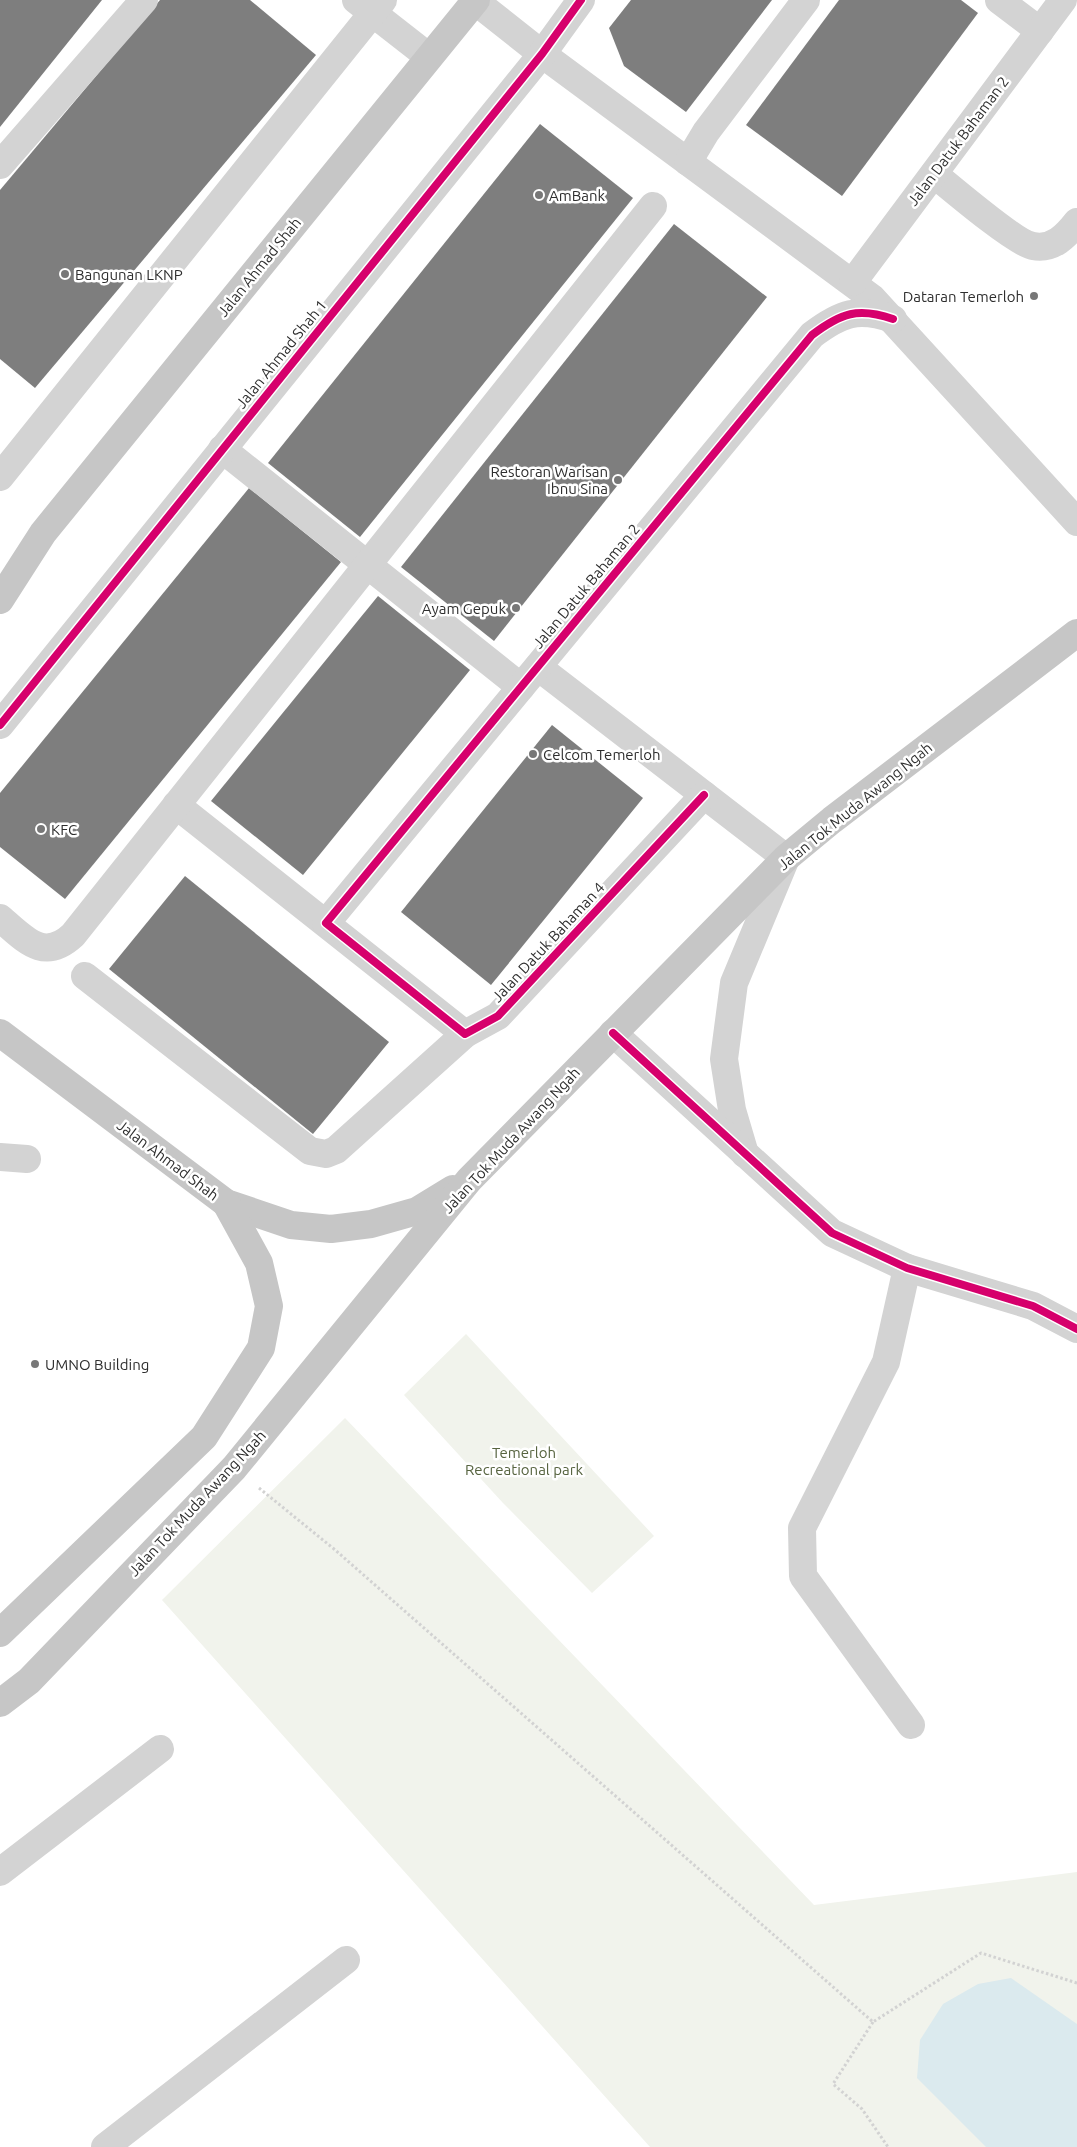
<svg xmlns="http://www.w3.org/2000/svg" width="1077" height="2147" viewBox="0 0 1077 2147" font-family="Ubuntu,sans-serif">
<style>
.green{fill:#f1f3ec}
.water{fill:#dbeaee}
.building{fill:#7e7e7e}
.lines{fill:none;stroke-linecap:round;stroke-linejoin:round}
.path{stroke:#d2d2d2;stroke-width:3;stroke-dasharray:2.5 2.5;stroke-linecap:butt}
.minor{stroke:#d3d3d3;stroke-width:28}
.major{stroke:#c6c6c6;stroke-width:28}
.cycleway-casing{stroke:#fff;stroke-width:11}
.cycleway{stroke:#d6006c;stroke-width:8}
.poi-dot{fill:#777;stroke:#fff;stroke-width:2}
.labels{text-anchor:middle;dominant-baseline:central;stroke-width:5;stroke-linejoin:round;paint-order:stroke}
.street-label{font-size:15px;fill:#2e2e2e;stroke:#fff}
.poi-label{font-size:15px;fill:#2e2e2e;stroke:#fff;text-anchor:start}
.park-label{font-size:15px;fill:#576440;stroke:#fff}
</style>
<rect width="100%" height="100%" fill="#fff"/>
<g class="green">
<polygon points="466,1334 654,1536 592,1593 503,1503 404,1395"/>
<polygon points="345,1418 814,1905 1077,1872 1077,2147 650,2147 162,1600"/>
</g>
<polygon class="water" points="1011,1978 1077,2024 1077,2147 986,2147 917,2078 920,2040 943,2004 978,1984"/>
<g class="building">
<polygon points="0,0 102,0 0,127"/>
<polygon points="160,0 250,0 316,55 35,388 0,359 0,190"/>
<polygon points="631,0 772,0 686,112 624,66 609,28"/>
<polygon points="839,0 961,0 978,13 842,196 746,125"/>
<polygon points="540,124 633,198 360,537 268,463"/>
<polygon points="674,224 767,297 494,641 401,567"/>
<polygon points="249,488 341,562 65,899 0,847 0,793"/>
<polygon points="378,596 470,670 303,875 211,801"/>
<polygon points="552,725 643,798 491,985 401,912"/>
<polygon points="185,876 389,1042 313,1134 109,969"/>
</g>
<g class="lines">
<g class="path">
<polyline points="259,1488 334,1549 873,2022 981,1953 1077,1983"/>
<polyline points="873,2022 833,2084 862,2109 888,2147"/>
</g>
<g class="minor">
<polyline points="356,0 429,57"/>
<polyline points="999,0 1040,31"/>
<polyline points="475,1 542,54 872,298 1077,522"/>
<polyline points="688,162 706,132 806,0"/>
<polyline points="0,165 144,0"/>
<path d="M934 174C951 188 1017 244 1033 246 1053 250 1066 236 1077 222"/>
<polyline points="853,282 1063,0"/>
<polyline points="222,449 521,687"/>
<polyline points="0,477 383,0"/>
<polyline points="538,667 786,858 734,983 724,1059 732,1110 745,1154"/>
<polyline points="0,725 542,54 581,0"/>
<polyline points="176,805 465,1034"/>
<path d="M0 918C24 938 43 963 73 935L653 206"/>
<path d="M326 923 812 335C841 313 858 307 893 319"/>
<polyline points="85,976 310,1151 326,1154 336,1150 465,1034 498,1016 704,795"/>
<polyline points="613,1033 832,1233 907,1268 1033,1306 1077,1329"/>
<polyline points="0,1157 27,1159"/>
<polyline points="907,1268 886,1362 802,1528 803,1576 911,1725"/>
<polyline points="0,1872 160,1749"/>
<polyline points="105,2147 346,1960"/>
</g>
<g class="major">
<polyline points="0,600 43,533 476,0"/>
<polyline points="0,1033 226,1203 291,1225 331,1229 371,1224 417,1211 453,1189"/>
<polyline points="0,1633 204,1437 261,1348 269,1306 259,1263 226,1203"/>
<polyline points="0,1703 29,1681 234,1468 469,1180 786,858 832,820 1077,633"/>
</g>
<g class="cycleway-casing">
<g id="cycleway">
<polyline points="0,725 542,54 581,0"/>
<path d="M704 795 498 1016 465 1034 326 923 812 335C841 313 858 307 893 319"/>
<polyline points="613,1033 832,1233 907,1268 1033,1306 1077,1329"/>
</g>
</g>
<use href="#cycleway" class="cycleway"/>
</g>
<g class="poi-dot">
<circle cx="539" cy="195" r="5"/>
<circle cx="65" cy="274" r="5"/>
<circle cx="1034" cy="296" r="5"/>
<circle cx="618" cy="480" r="5"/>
<circle cx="516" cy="608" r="5"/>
<circle cx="533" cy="754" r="5"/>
<circle cx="41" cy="829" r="5"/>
<circle cx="35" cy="1364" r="5"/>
</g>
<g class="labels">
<g class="street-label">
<text transform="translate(958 141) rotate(-53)">Jalan Datuk Bahaman 2</text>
<text transform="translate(259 267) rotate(-51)">Jalan Ahmad Shah</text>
<text transform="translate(281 354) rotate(-51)">Jalan Ahmad Shah 1</text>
<text transform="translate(586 586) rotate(-50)">Jalan Datuk Bahaman 2</text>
<text transform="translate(855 806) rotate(-39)">Jalan Tok Muda Awang Ngah</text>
<text transform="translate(548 942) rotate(-47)">Jalan Datuk Bahaman 4</text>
<text transform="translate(511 1140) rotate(-47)">Jalan Tok Muda Awang Ngah</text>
<text transform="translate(168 1160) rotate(37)">Jalan Ahmad Shah</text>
<text transform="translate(197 1503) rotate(-47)">Jalan Tok Muda Awang Ngah</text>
</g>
<g class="poi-label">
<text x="549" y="195">AmBank</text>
<text x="75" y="274">Bangunan LKNP</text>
<text x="1024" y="296" text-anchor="end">Dataran Temerloh</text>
<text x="608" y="471" text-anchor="end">Restoran Warisan<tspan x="608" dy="17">Ibnu Sina</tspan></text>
<text x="506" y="608" text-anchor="end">Ayam Gepuk</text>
<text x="543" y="754">Celcom Temerloh</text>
<text x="51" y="829">KFC</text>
<text x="45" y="1364">UMNO Building</text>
</g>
<g class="park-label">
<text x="524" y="1452">Temerloh<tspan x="524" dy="17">Recreational park</tspan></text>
</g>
</g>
</svg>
